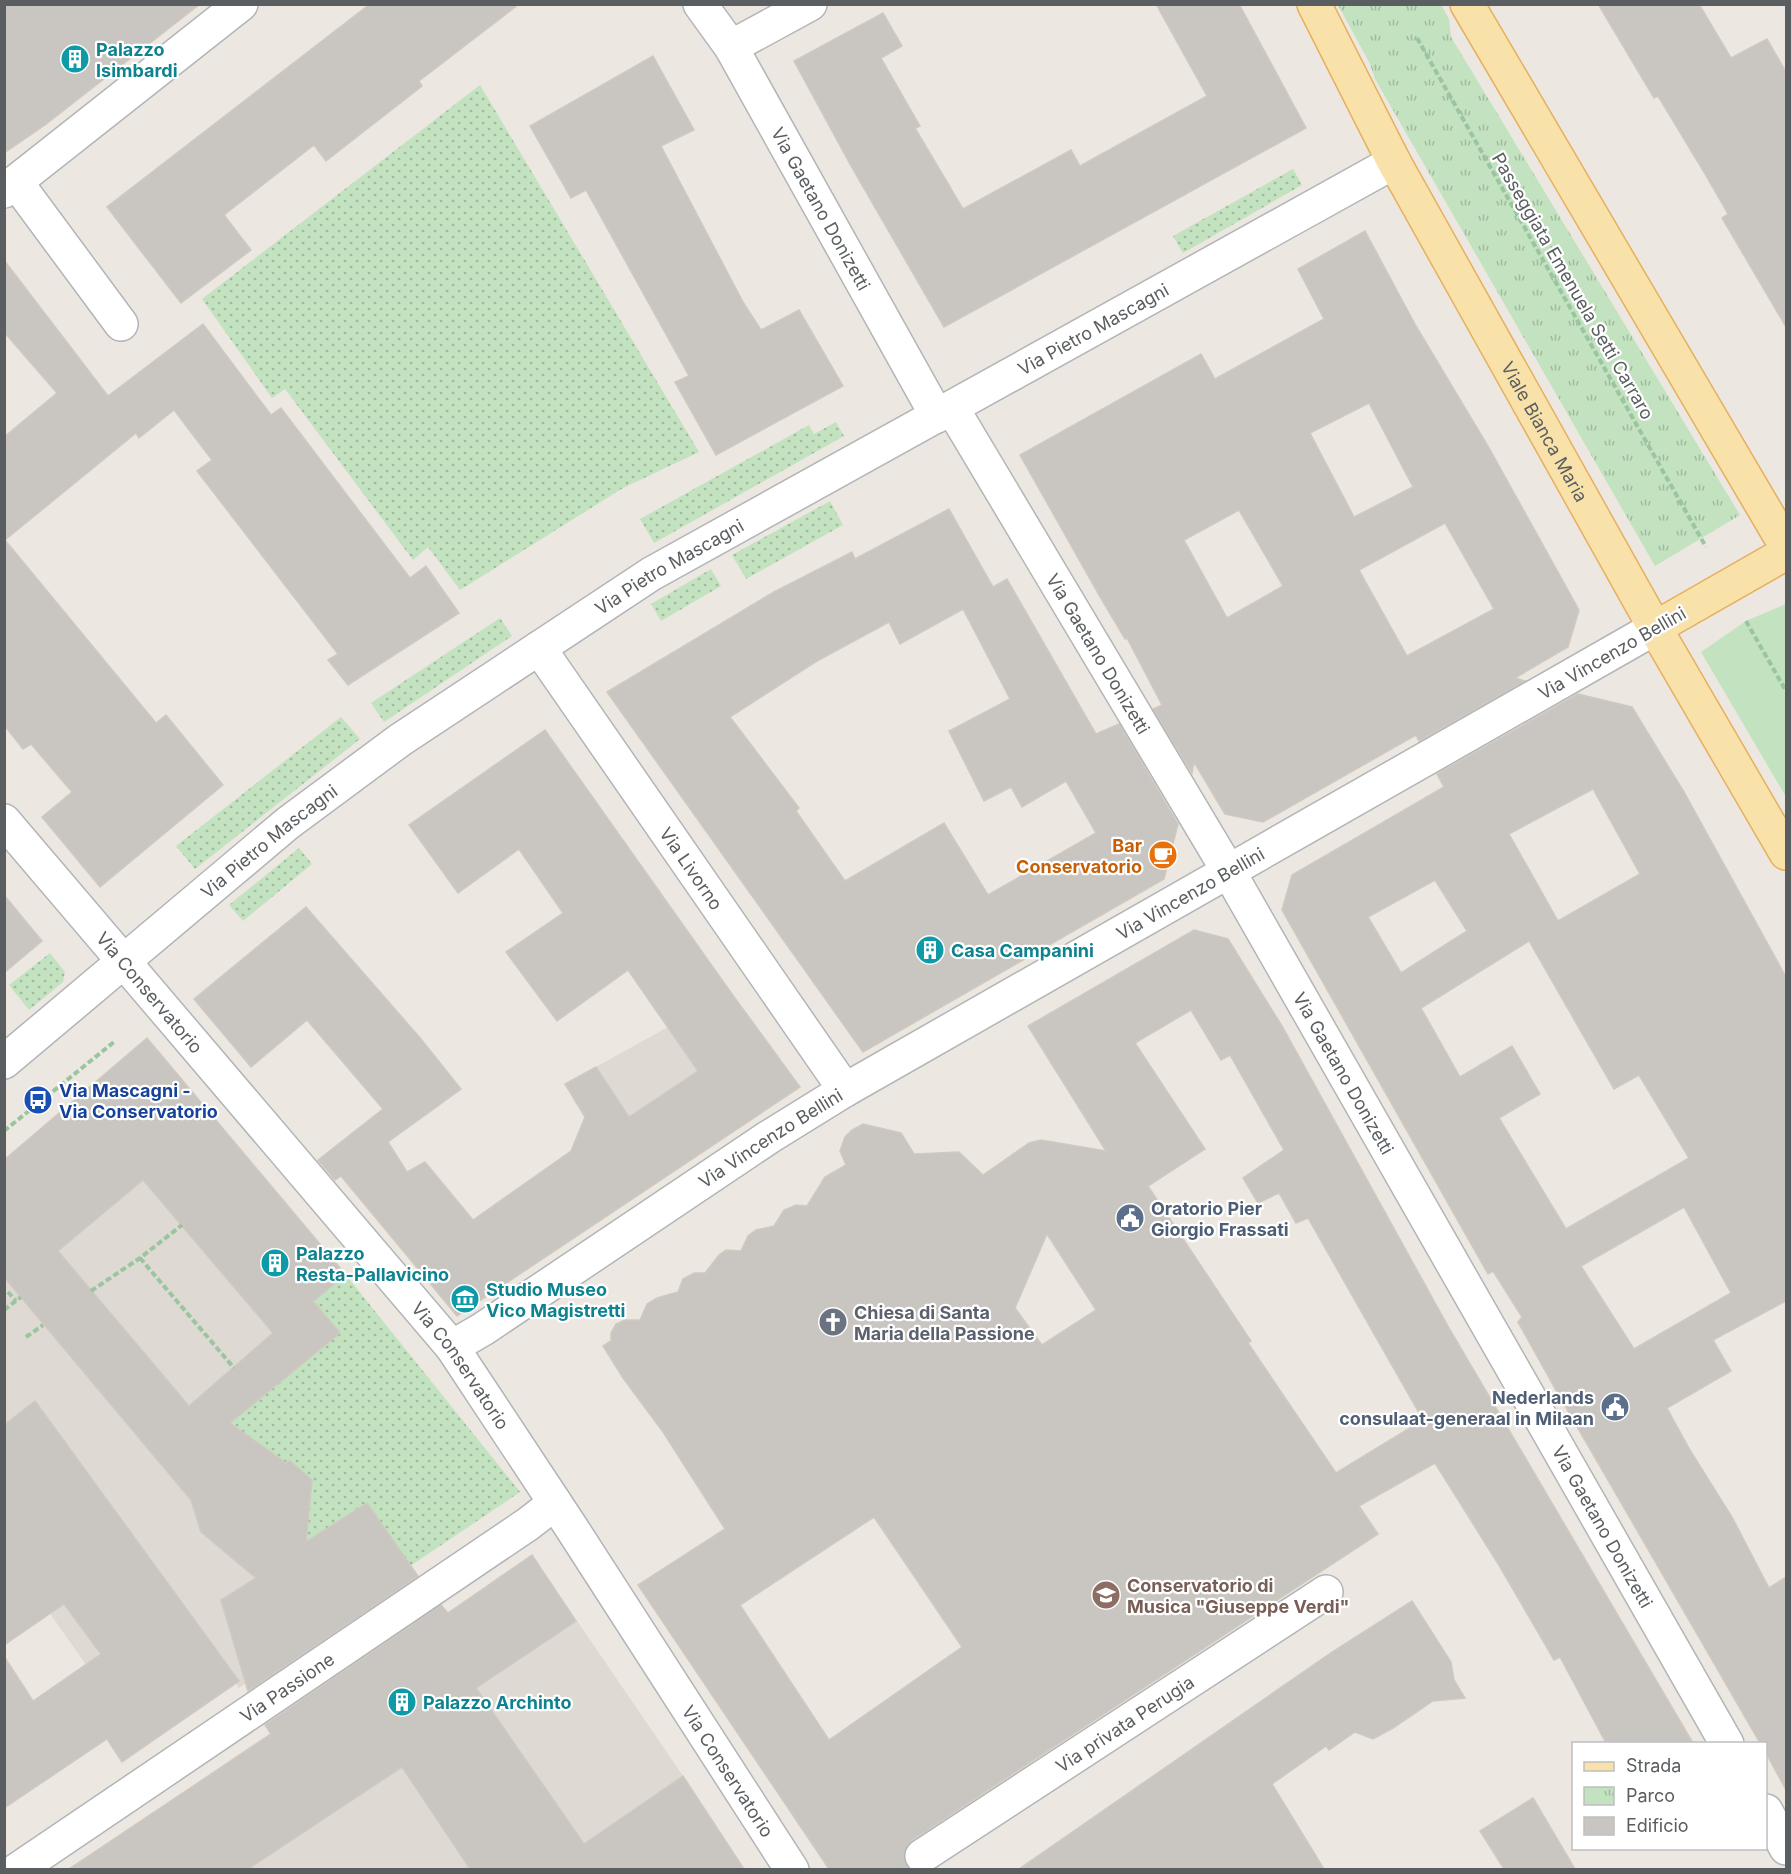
<svg xmlns="http://www.w3.org/2000/svg" width="1791" height="1874" viewBox="0 0 1791 1874" font-family="Inter,sans-serif">
<style>
.education{fill:#ded9d2}
.grass{fill:#c3e2bf}
.park{fill:url(#park-tufts)}
.garden{fill:url(#garden-dots)}
.building{fill:#c9c5c0;stroke:#d0c9c0;stroke-width:1.5;fill-rule:evenodd}
.lines{fill:none;stroke-linecap:round;stroke-linejoin:round}
.minor-tunnel{stroke:#c8c6c1;stroke-width:33;stroke-dasharray:33 16;stroke-linecap:butt}
.minor-casing{stroke:#b2b5b8;stroke-width:36}
.major-casing{stroke:#e7af5f;stroke-width:36}
.path{stroke:#9ac5a0;stroke-width:4;stroke-dasharray:6 3;stroke-linecap:butt}
.minor{stroke:#fff;stroke-width:33}
.major{stroke:#f9e2a9;stroke-width:33}
.labels{text-anchor:middle;dominant-baseline:central;stroke-width:4.5;stroke-linejoin:round;paint-order:stroke}
.culture-label{font-size:18px;font-weight:bold;fill:#0d838f;stroke:#fff;text-anchor:start}
.street-label{font-size:18px;fill:#5a5e61;stroke:#fff}
.food-label{font-size:18px;font-weight:bold;fill:#c56008;stroke:#fff;text-anchor:end}
.transit-label{font-size:18px;font-weight:bold;fill:#164399;stroke:#fff;text-anchor:start}
.service-label{font-size:18px;font-weight:bold;fill:#4e5e75;stroke:#fff;text-anchor:start}
.worship-label{font-size:18px;font-weight:bold;fill:#5b616d;stroke:#fff;text-anchor:start}
.education-label{font-size:18px;font-weight:bold;fill:#785e54;stroke:#fff;text-anchor:start}
</style>
<defs>
<pattern id="park-tufts" width="24" height="20" patternUnits="userSpaceOnUse" patternTransform="scale(1.5)"><rect width="24" height="20" fill="#c3e2bf"/><path d="M3 7l-1-3M5 7V3M7 7l1-3M15 17l-1-3M17 17v-4M19 17l1-3" fill="none" stroke="#a1ba9f"/></pattern>
<pattern id="garden-dots" width="8" height="8" patternUnits="userSpaceOnUse" patternTransform="scale(1.5)"><rect width="8" height="8" fill="#c3e2bf"/><path d="M2 2h.1M6 6h.1" fill="none" stroke="#a1ba9f" stroke-width="1.8" stroke-linecap="round"/></pattern>
</defs>
<rect width="100%" height="100%" fill="#ece8e1"/>
<g class="education">
<polygon points="732,994 800,1087 669,1174 589,1124 565,1084 668,1027"/>
<polygon points="147,1038 520,1492 410,1566 327,1629 239,1688 236,1684 221,1694 143,1747 99,1683 5,1550 4,1160"/>
<polygon points="532,1555 683,1776 742,1868 739,1870 69,1870"/>
</g>
<polygon class="grass" points="1786,604 1786,797 1701,652 1746,621"/>
<polygon class="park" points="1338,5 1441,5 1449,19 1451,37 1740,515 1655,566 1375,79 1370,64"/>
<g class="garden">
<polygon points="480,85 699,452 623,488 460,590 428,547 413,560 285,389 272,398 202,299"/>
<polygon points="1293,169 1302,185 1183,253 1173,236"/>
<polygon points="836,422 844,436 654,543 640,519 809,425 814,434"/>
<polygon points="830,501 843,525 746,579 732,555"/>
<polygon points="711,569 721,586 661,621 651,604"/>
<polygon points="500,618 512,636 384,722 371,703"/>
<polygon points="341,717 360,739 195,869 176,846"/>
<polygon points="299,848 312,864 243,921 229,905"/>
<polygon points="50,953 65,972 63,982 29,1010 9,985"/>
<polygon points="346,1275 520,1492 410,1566 367,1503 306,1542 300,1530 308,1519 312,1480 290,1461 286,1463 253,1439 236,1434 229,1423 340,1333 313,1301"/>
</g>
<g class="building">
<polygon points="4,4 200,4 45,125 4,153"/>
<polygon points="370,4 519,4 419,81 422,86 326,161 314,145 224,215 251,250 181,303 107,207"/>
<polygon points="1156,4 1239,4 1306,128 944,327 851,166 794,61 883,13 902,46 881,58 920,126 915,128 963,209 1071,150 1080,166 1207,96"/>
<polygon points="1598,4 1699,4 1731,58 1767,39 1786,72 1786,327 1722,218 1728,214 1705,174 1658,96 1654,98"/>
<polygon points="653,56 694,130 661,146 743,302 761,330 799,310 843,386 716,455 675,382 689,376 586,190 571,198 530,126"/>
<path d="M1365 231 1416 326 1488 446 1579 610 1568 647 1515 678 1525 681 1419 741 1416 735 1263 822 1225 814 1194 762 1192 773 1153 709 1162 705 1127 638 1125 639 1099 595 1020 455 1201 354 1215 379 1324 319 1298 269ZM1369 403 1413 487 1354 517 1310 433ZM1239 510 1283 586 1227 618 1184 540ZM1445 523 1494 609 1407 656 1359 570Z"/>
<polygon points="4,260 108,396 203,324 271,415 281,408 410,578 426,566 459,613 348,685 328,660 338,654 197,471 212,460 174,410 139,438 136,433 5,540 156,723 166,715 223,785 100,887 42,817 72,792 31,744 23,749 4,725 4,437 57,393 4,332"/>
<path d="M949 509 993 587 1007 579 1096 734 1119 724 1178 824 1164 879 863 1052 607 692 774 592 852 552 855 559ZM963 609 1010 699 949 731 984 801 1011 787 1022 807 1066 781 1096 833 988 895 944 823 845 881 796 811 799 808 730 717 817 661 889 622 900 644Z"/>
<path d="M1578 694 1632 707 1684 792 1786 977V1301L1713 1340 1731 1371 1667 1408 1690 1450 1732 1517 1769 1588 1786 1577V1790L1766 1753V1743H1760L1557 1392 1518 1322 1522 1317 1493 1271 1488 1274 1282 910 1292 875 1444 787 1437 774ZM1593 789 1640 874 1558 921 1509 834ZM1435 880 1467 931 1401 973 1368 917ZM1529 941 1614 1089 1639 1075 1689 1158 1566 1229 1499 1118 1540 1094 1512 1046 1460 1077 1421 1008ZM1684 1207 1731 1293 1634 1349 1581 1266Z"/>
<polygon points="545,730 732,994 800,1087 457,1316 341,1176 335,1180 318,1160 383,1109 307,1020 251,1067 194,999 306,907 421,1039 461,1089 388,1142 407,1172 425,1162 473,1220 571,1151 585,1117 565,1084 596,1067 629,1117 698,1071 628,970 557,1021 506,952 563,913 519,849 458,893 409,825"/>
<polygon points="4,895 42,941 4,973"/>
<path d="M1194 930 1228 939 1282 1026 1449 1328 1693 1743H1606L1560 1657 1554 1660 1500 1567 1435 1463 1359 1506 1378 1534 912 1840 906 1847 903 1856 906 1866 910 1869H829L638 1585 725 1529 663 1432 623 1378 603 1346 611 1341V1333L616 1324 625 1320H640L647 1304 657 1298 678 1292 683 1279 694 1273H705L719 1255 726 1250 741 1251 748 1236 756 1230 774 1226 784 1210 796 1205 807 1206 825 1177 846 1165 840 1151 845 1137 852 1130 863 1124 901 1133 914 1154 959 1152 983 1175 1029 1143 1041 1140 1106 1151 1028 1026ZM1191 1010 1221 1060 1230 1055 1284 1150 1243 1178 1258 1203 1279 1193 1296 1223 1308 1218 1423 1420 1336 1473 1248 1343 1251 1341 1148 1186 1205 1149 1135 1043ZM1047 1234 1096 1310 1042 1345 1015 1308ZM874 1517 962 1647 829 1740 740 1605Z"/>
<path d="M147 1038 346 1275 313 1301 340 1333 230 1423 286 1463 290 1461 312 1480 306 1542 367 1503 418 1576 248 1691 221 1600 256 1578 201 1532 191 1500 4 1277V1160ZM143 1180 273 1333 189 1406 58 1251Z"/>
<polygon points="35,1401 239,1681 122,1762 107,1739 4,1808 4,1656 33,1701 101,1654 64,1604 4,1645 4,1425"/>
<polygon points="532,1555 576,1621 476,1688 584,1844 683,1776 744,1869 470,1869 402,1767 248,1869 69,1869 271,1734 265,1725 441,1605 448,1613"/>
<polygon points="1412,1601 1451,1662 1454,1680 1465,1698 1433,1701 1393,1728 1373,1739 1355,1732 1329,1750 1326,1746 1272,1784 1324,1869 1019,1869 1332,1652"/>
<polygon points="1533,1798 1575,1869 1504,1869 1480,1831"/>
</g>
<g class="lines">
<polyline class="minor-tunnel" points="901,1870 922,1856"/>
<g class="minor-casing">
<g id="minor">
<path id="s1" d="M700 4 731 47 937 416"/>
<polyline points="731,47 810,4"/>
<polyline points="16,182 121,324"/>
<polyline points="4,191 241,4"/>
<path id="s2" d="M952 408 1229 872 1727 1744"/>
<path id="s3" d="M539 648 845 1090"/>
<path id="s4" d="M4 821 452 1347 571 1527 792 1870"/>
<path id="s5" d="M4 1062 288 823 400 740 651 574 1394 162"/>
<path id="s6" d="M452 1347 483 1329 769 1137 845 1090 1655 628"/>
<polyline points="1766,1811 1786,1848"/>
<path id="s7" d="M922 1856 1326 1592"/>
<path id="s8" d="M17 1870 528 1524 555 1503"/>
</g>
</g>
<g class="major-casing">
<g id="major">
<path id="s9" d="M1314 4 1394 162 1655 628 1786 853"/>
<polyline points="1467,4 1786,546"/>
<polyline points="1655,628 1786,553"/>
</g>
</g>
<g class="path">
<polyline points="1417,38 1706,547"/>
<polyline points="1746,621 1786,691"/>
<polyline points="4,1131 114,1042"/>
<polyline points="140,1258 234,1368"/>
<polyline points="91,1291 140,1258 182,1225"/>
<polyline points="8,1292 16,1301"/>
<polyline points="4,1310 21,1297"/>
<polyline points="26,1337 43,1325"/>
</g>
<use href="#minor" class="minor"/>
<use href="#major" class="major"/>
</g>
<defs>
<g id="building-disc" transform="scale(1.5)"><circle r="9.5" fill="#0f9aa8" stroke="#fff"/><path d="M-4-6H4V6H1V3H-1V6H-4ZM-2.5-4.3h1.7v1.8h-1.7ZM.8-4.3h1.7v1.8H.8ZM-2.5-1h1.7V.8h-1.7ZM.8-1h1.7V.8H.8Z" fill="#fff"/></g>
<g id="cafe-disc" transform="scale(1.5)"><circle r="9.5" fill="#e8710a" stroke="#fff"/><path d="M-5.5-4.5H6V0H3Q3 3.5 0 3.5H-2.5Q-5.5 3.5-5.5 0ZM3-3.2v2h1.7v-2ZM-6 4.5H4V6H-6Z" fill="#fff"/></g>
<g id="bus-disc" transform="scale(1.5)"><circle r="9.5" fill="#1a4fb4" stroke="#fff"/><path d="M-5-6H5V4H4V6H2V4H-2V6H-4V4H-5ZM-3.5-4V0h7V-4ZM-3.5 1.2v1.5H-2V1.2ZM2 1.2v1.5H3.5V1.2Z" fill="#fff"/></g>
<g id="civic-disc" transform="scale(1.5)"><circle r="9.5" fill="#5c6f8a" stroke="#fff"/><path d="M-.6-6.5H3V-4.5H.6V-3L4-1V1h2V6H-6V1h2V-1L-.6-3ZM-1.2 2.5V6h2.4V2.5Z" fill="#fff"/></g>
<g id="museum-disc" transform="scale(1.5)"><circle r="9.5" fill="#0f9aa8" stroke="#fff"/><path d="M0-6L6-3V-2H-6V-3ZM-5-1h2V3h-2ZM-1-1h2V3h-2ZM3-1h2V3H3ZM-6 4H6V6H-6Z" fill="#fff"/></g>
<g id="church-disc" transform="scale(1.5)"><circle r="9.5" fill="#6b7280" stroke="#fff"/><path d="M-1.2-6h2.4v3.5h3.3v2.4h-3.3V6h-2.4V-.1h-3.3v-2.4h3.3Z" fill="#fff"/></g>
<g id="school-disc" transform="scale(1.5)"><circle r="9.5" fill="#8d6e63" stroke="#fff"/><path d="M0-5L7-2L0 1L-7-2ZM-4 1L0 2.5L4 1V4Q0 6-4 4Z" fill="#fff"/></g>
</defs>
<g fill-rule="evenodd">
<use href="#building-disc" x="75" y="59"/>
<use href="#cafe-disc" x="1163" y="855"/>
<use href="#building-disc" x="930" y="950"/>
<use href="#bus-disc" x="38" y="1100"/>
<use href="#civic-disc" x="1130" y="1218"/>
<use href="#building-disc" x="275" y="1263"/>
<use href="#museum-disc" x="465" y="1299"/>
<use href="#church-disc" x="833" y="1322"/>
<use href="#civic-disc" x="1615" y="1407"/>
<use href="#school-disc" x="1106" y="1595"/>
<use href="#building-disc" x="402" y="1702"/>
</g>
<g class="labels">
<g class="culture-label">
<text x="96" y="49">Palazzo<tspan x="96" dy="21">Isimbardi</tspan></text>
<text x="951" y="950">Casa Campanini</text>
<text x="296" y="1253">Palazzo<tspan x="296" dy="21">Resta-Pallavicino</tspan></text>
<text x="486" y="1289">Studio Museo<tspan x="486" dy="21">Vico Magistretti</tspan></text>
<text x="423" y="1702">Palazzo Archinto</text>
</g>
<g class="street-label">
<text stroke="none"><textPath href="#s1" startOffset="238">Via Gaetano Donizetti</textPath></text>
<text transform="translate(1573 286) rotate(60)">Passeggiata Emenuela Setti Carraro</text>
<text stroke="none"><textPath href="#s5" startOffset="1317">Via Pietro Mascagni</textPath></text>
<text stroke="none"><textPath href="#s9" startOffset="486">Viale Bianca Maria</textPath></text>
<text stroke="none"><textPath href="#s5" startOffset="831">Via Pietro Mascagni</textPath></text>
<text stroke="none"><textPath href="#s2" startOffset="286">Via Gaetano Donizetti</textPath></text>
<text transform="translate(1612 653) rotate(-30)">Via Vincenzo Bellini</text>
<text stroke="none"><textPath href="#s5" startOffset="345">Via Pietro Mascagni</textPath></text>
<text stroke="none"><textPath href="#s3" startOffset="268">Via Livorno</textPath></text>
<text stroke="none"><textPath href="#s6" startOffset="867">Via Vincenzo Bellini</textPath></text>
<text stroke="none"><textPath href="#s4" startOffset="225">Via Conservatorio</textPath></text>
<text stroke="none"><textPath href="#s2" startOffset="772">Via Gaetano Donizetti</textPath></text>
<text stroke="none"><textPath href="#s6" startOffset="381">Via Vincenzo Bellini</textPath></text>
<text stroke="none"><textPath href="#s4" startOffset="711">Via Conservatorio</textPath></text>
<text stroke="none"><textPath href="#s2" startOffset="1294">Via Gaetano Donizetti</textPath></text>
<text stroke="none"><textPath href="#s8" startOffset="326">Via Passione</textPath></text>
<text stroke="none"><textPath href="#s7" startOffset="242">Via privata Perugia</textPath></text>
<text stroke="none"><textPath href="#s4" startOffset="1197">Via Conservatorio</textPath></text>
</g>
<g class="food-label">
<text x="1142" y="845">Bar<tspan x="1142" dy="21">Conservatorio</tspan></text>
</g>
<g class="transit-label">
<text x="59" y="1090">Via Mascagni -<tspan x="59" dy="21">Via Conservatorio</tspan></text>
</g>
<g class="service-label">
<text x="1151" y="1208">Oratorio Pier<tspan x="1151" dy="21">Giorgio Frassati</tspan></text>
<text x="1594" y="1397" text-anchor="end">Nederlands<tspan x="1594" dy="21">consulaat-generaal in Milaan</tspan></text>
</g>
<g class="worship-label">
<text x="854" y="1312">Chiesa di Santa<tspan x="854" dy="21">Maria della Passione</tspan></text>
</g>
<g class="education-label">
<text x="1127" y="1585">Conservatorio di<tspan x="1127" dy="21">Musica "Giuseppe Verdi"</tspan></text>
</g>
</g>
<rect width="1791" height="1874" fill="none" stroke="#5a5e61" stroke-width="12"/>
<rect x="1572" y="1742" width="195" height="108" fill="#ffffff" stroke="#bdbfc0" stroke-width="1.5"/>
<rect x="1584" y="1762" width="30" height="9" fill="#f9e2a9" stroke="#bdbfc0" stroke-width="1.5"/>
<text x="1626" y="1772" font-size="18" fill="#5a5e61">Strada</text>
<rect x="1584" y="1787" width="30" height="18" fill="url(#park-tufts)" stroke="#bdbfc0" stroke-width="1.5"/>
<text x="1626" y="1802" font-size="18" fill="#5a5e61">Parco</text>
<rect x="1584" y="1817" width="30" height="18" fill="#c9c5c0" stroke="#bdbfc0" stroke-width="1.5"/>
<text x="1626" y="1832" font-size="18" fill="#5a5e61">Edificio</text>
</svg>
